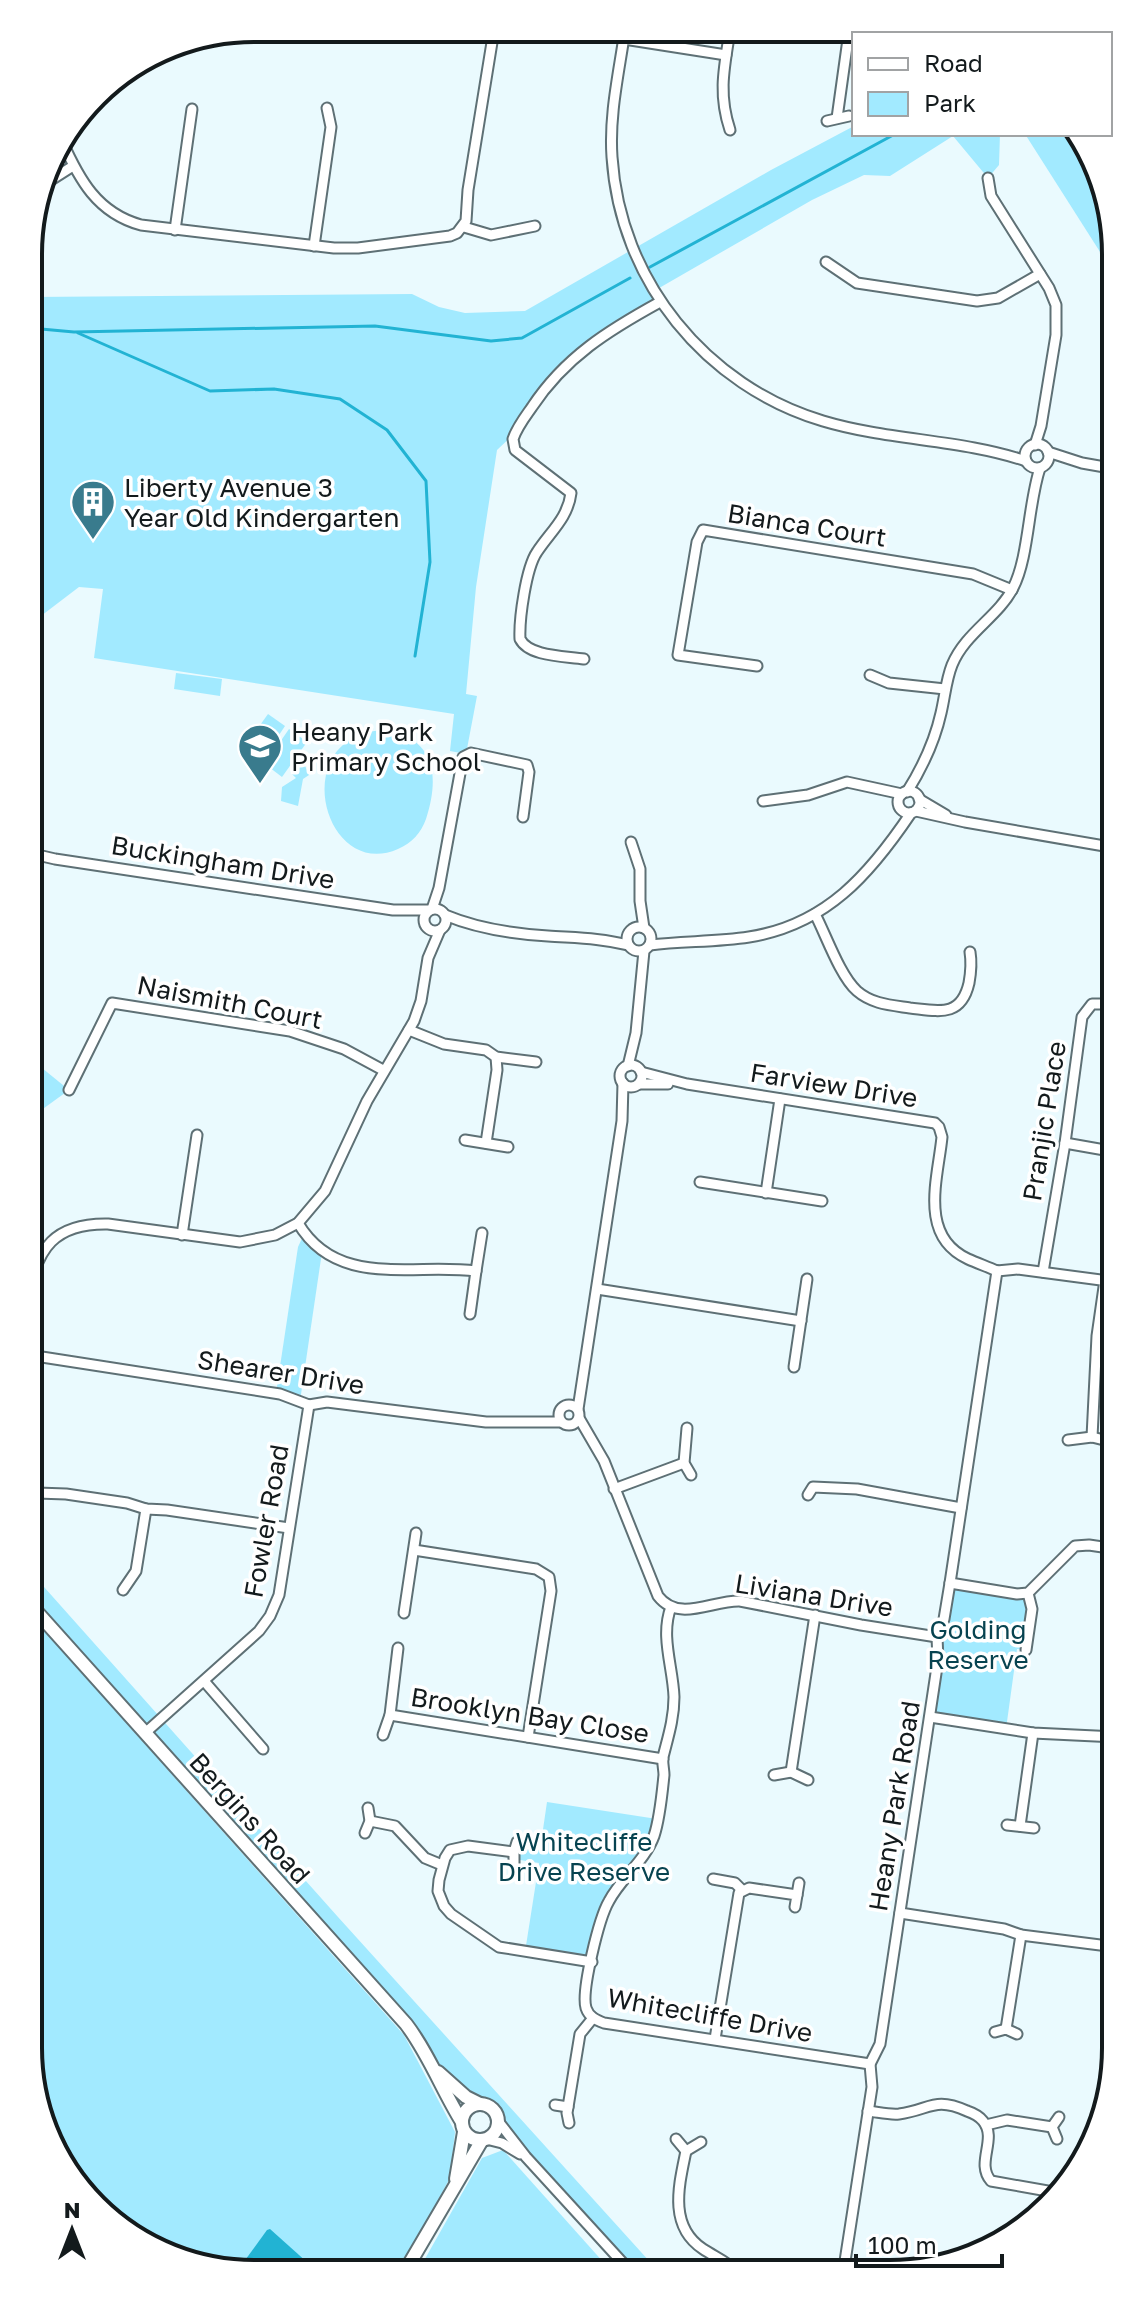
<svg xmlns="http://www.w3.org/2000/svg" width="1144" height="2302" viewBox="0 0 1144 2302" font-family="'Golos Text',sans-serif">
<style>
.green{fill:#a2eaff}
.water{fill:#22b3d3}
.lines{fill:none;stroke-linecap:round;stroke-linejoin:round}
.stream{stroke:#22b3d3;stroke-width:3}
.minor-casing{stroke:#5e7075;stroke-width:13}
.secondary-casing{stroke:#5e7075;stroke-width:16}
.minor{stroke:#fff;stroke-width:9}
.secondary{stroke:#fff;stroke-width:12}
.labels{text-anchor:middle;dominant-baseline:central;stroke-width:7;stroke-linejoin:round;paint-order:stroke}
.poi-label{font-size:26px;fill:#131a1c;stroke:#fff;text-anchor:start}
.street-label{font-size:26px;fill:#131a1c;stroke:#fff}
.park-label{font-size:26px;fill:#074350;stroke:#fff}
.rim{fill:none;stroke:#131a1c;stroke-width:4}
</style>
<rect width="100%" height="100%" fill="#eafafe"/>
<g class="green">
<polygon points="854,126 854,134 1000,134 999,165 988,178 953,136 890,176 864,175 812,200 654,291 660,302 582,350 514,434 497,450 476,587 466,694 477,696 466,754 450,751 454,714 94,658 103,589 79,587 37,619 29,618 30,297 412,294 439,307 465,313 525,311 771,170"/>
<polygon points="1025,134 1072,134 1104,182 1116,254 1116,277"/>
<polygon points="176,673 222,679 220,696 174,689"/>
<polygon points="268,714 285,726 261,762 243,749"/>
<polygon points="289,729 307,742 282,777 265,764"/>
<path d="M385 730C435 738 440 776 426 819 421 833 412 843 398 849 323 882 285 734 385 730Z"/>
<polygon points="298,761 303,761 309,775 303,779 298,806 281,801 282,787 296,778 290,772"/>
<polygon points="29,1067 42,1068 69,1090 29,1119"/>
<polygon points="304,1234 322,1252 300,1401 276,1393 298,1247"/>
<polygon points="28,1569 338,1917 660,2273 636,2273 494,2112 466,2097 28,1606"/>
<polygon points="950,1583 1017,1594 1031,1601 1026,1650 1017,1649 1006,1729 930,1717"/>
<polygon points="28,1613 404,2035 455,2132 450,2178 399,2273 224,2272 105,2218 40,2120 28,2048"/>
<polygon points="547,1802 657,1819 654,1836 614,1892 592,1962 525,1952 539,1863 514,1859 516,1847 540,1850"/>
<polygon points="503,2150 613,2273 417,2273 482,2158"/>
</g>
<polygon class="water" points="270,2229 318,2272 246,2272 243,2263 267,2230"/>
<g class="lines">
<g class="stream">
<polyline points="650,267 895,134"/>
<polyline points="30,328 74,332 375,326 491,341 522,338 630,278"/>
<polyline points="78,333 210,391 274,389 340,399 387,430 426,481 430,562 415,656"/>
</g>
<g class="minor-casing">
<g id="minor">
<path d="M625 30C619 73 609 114 612 157 620 281 706 386 823 421 890 441 961 439 1026 461"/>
<polyline points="624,39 726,55"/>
<polyline points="837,118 849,32"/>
<polyline points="827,121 849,116"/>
<path d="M730 130C718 94 724 68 730 31"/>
<path d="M62 141C79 179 97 213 141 225L334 248H358L450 236 457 233 466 221 468 190 494 30"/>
<polyline points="988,178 991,196 1049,288 1056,305 1056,335 1041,426 1035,445"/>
<polyline points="39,195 51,180 73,166"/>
<polyline points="464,227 491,235 535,226"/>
<polyline points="175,230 192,109"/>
<polyline points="314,246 331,127 327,108"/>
<polyline points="826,262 857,283 977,301 998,298 1040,274"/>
<circle cx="1037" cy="456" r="12"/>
<polyline points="1048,452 1082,463 1116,469"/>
<path d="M584 659C566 656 529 657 520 639 519 619 526 568 537 552 550 532 568 518 571 493L515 450 513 439C517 427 525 417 532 407 565 357 609 330 660 302"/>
<polyline points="757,666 678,655 697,542 703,530 973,574 1012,590"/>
<polyline points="870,675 889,683 945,689"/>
<circle cx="909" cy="802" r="11"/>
<path d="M907 792C922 768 935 740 941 713 945 696 946 680 952 665 965 633 998 617 1013 588 1029 557 1028 504 1040 468"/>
<polyline points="919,799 946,815"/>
<polyline points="763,801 808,795 847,782 902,794"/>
<polyline points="916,811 965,822 1116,848"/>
<polyline points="631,842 640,869 640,901 644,928"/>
<polyline points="29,853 55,859 393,910 428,910"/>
<circle cx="435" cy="920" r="11"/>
<polyline points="432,909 439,888 463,757 471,753 527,765 529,772 523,817"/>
<path d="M815 914C826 935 840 976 857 991 872 1004 890 1005 910 1008 938 1011 961 1018 969 983 971 972 972 964 970 952"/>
<path d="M445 915C476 928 515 934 548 936 576 938 601 938 628 945"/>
<circle cx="639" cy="939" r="12"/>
<path d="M650 945C683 941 717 942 749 937 826 925 870 874 911 813"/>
<polyline points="409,1030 444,1044 486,1050 496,1057 536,1062"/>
<circle cx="631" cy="1076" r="11"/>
<polyline points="628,1066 636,1033 644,951"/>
<path d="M641 1072 687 1084 935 1123 939 1127 942 1137C938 1178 918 1236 968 1259 977 1263 988 1267 997 1271"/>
<polyline points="639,1084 668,1084"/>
<polyline points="69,1090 112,1003 290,1031 344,1049 383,1070"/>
<polyline points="465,1140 508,1147"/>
<polyline points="486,1143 497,1070 496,1057"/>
<polyline points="1065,1143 1116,1152"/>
<polyline points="700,1182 822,1201"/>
<polyline points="766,1193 780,1099"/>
<path d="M298 1223C337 1289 413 1263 476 1271L482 1233"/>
<polyline points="182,1235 197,1135"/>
<polyline points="29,1243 42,1251"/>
<polyline points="997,1271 1018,1269 1116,1282"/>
<polyline points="1043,1272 1065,1143 1082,1017 1092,1004 1116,1004"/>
<polyline points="597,1289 801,1321"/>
<path d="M29 1297C36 1248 55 1223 108 1224L240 1242 275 1235 298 1223 325 1191 367 1101 414 1021 421 1001 428 958 440 930"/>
<polyline points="470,1314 476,1271"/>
<polyline points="29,1355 280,1394 309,1405 327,1402 486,1422 561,1422"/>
<polyline points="794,1367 807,1279"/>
<circle cx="569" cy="1415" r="10"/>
<polyline points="578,1409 622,1121 623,1083"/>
<path d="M579 1418 604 1461 658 1596C679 1623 712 1600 740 1601L861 1625 937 1637"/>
<polyline points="687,1428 684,1463 691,1475"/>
<polyline points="1092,1437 1097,1336 1105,1280"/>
<polyline points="1068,1440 1092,1437 1112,1442"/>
<polyline points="614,1489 684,1463"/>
<polyline points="37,1493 66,1494 127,1503 146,1509 167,1510 289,1528"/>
<polyline points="808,1495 813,1487 857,1489 961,1508"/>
<polyline points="414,1550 536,1569 549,1577 551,1591 528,1737"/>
<polyline points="950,1583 1017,1594 1028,1593 1075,1546 1089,1545 1116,1549"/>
<polyline points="123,1590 136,1571 146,1509"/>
<path d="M671 1607C660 1636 673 1667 674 1697 674 1719 668 1737 663 1757 662 1763 664 1769 664 1775 662 1794 660 1818 654 1836 645 1861 621 1878 609 1901 599 1918 581 1991 586 2008 589 2017 596 2020 604 2023L870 2064"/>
<polyline points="404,1613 416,1533"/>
<polyline points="1026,1650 1032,1609 1028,1593"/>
<polyline points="204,1681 263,1749"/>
<polyline points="390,1715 663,1759"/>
<polyline points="930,1717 1033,1733 1116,1737"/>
<polyline points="145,1733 259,1631 270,1616 279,1595 309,1405"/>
<polyline points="383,1735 390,1715 398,1648"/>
<polyline points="791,1772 815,1615"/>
<polyline points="774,1775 791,1772 808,1780"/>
<polyline points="370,1821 395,1826 425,1858 442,1865"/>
<polyline points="1007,1825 1034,1828"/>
<polyline points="1020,1826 1033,1733"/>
<polyline points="365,1833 370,1821 368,1808"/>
<polyline points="514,1852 468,1846 450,1850 445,1858 439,1880 438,1891 444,1906 451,1914 499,1947 592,1962"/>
<polyline points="514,1864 514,1852 517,1842"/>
<polyline points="713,1879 735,1883 742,1890"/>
<polyline points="797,1895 799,1883"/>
<polyline points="900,1913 1004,1929 1021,1935 1116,1947"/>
<polyline points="1006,2029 1021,1935"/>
<polyline points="995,2032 1006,2029 1017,2034"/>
<polyline points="715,2039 739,1893 749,1888 797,1895 795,1907"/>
<polyline points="555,2105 568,2107"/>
<path d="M868 2111C878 2112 889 2115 899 2114 930 2110 934 2096 967 2111 973 2113 979 2116 983 2121 998 2139 975 2163 991 2181L1059 2193"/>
<polyline points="498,2121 526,2157 632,2273"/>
<polyline points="569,2123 567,2113 580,2034 593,2018"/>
<polyline points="986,2125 1007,2120 1052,2127"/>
<polyline points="486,2139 502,2143 520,2154"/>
<polyline points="676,2139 686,2151 701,2142"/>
<polyline points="1057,2139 1052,2127 1059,2117"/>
<path d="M686 2151C679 2185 668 2226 703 2249 715 2257 729 2262 739 2274"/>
<polyline points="843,2274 872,2087 870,2064 880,2044 938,1660 937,1637 944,1619 950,1583 997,1271"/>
</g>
</g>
<g class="secondary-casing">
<g id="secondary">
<path d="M28 1602 406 2024C429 2054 442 2090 462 2122"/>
<polyline points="438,2072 466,2097 480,2104"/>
<circle cx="480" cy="2122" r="18"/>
<polyline points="456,2179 464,2132"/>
<polyline points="404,2273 482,2140"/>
</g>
</g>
<use href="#minor" class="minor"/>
<use href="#secondary" class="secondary"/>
</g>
<defs>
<g id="building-pin" transform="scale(2.3)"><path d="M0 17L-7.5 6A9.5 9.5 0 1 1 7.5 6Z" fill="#397b8d" stroke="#fff"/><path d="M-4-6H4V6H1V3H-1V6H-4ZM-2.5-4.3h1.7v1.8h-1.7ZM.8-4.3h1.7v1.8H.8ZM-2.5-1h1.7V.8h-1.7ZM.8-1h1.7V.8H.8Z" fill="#fff"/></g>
<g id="school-pin" transform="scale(2.3)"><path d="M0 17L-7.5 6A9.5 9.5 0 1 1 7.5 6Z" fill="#397b8d" stroke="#fff"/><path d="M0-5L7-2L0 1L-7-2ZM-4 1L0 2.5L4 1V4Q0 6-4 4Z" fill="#fff"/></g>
</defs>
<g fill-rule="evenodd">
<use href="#building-pin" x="93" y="502"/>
<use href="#school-pin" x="260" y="746"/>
</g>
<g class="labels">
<g class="poi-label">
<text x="124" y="487">Liberty Avenue 3<tspan x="124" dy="30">Year Old Kindergarten</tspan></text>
<text x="291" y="731">Heany Park<tspan x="291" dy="30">Primary School</tspan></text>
</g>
<g class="street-label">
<text transform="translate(807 525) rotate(9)">Bianca Court</text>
<text transform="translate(223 862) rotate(9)">Buckingham Drive</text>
<text transform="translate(230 1002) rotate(11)">Naismith Court</text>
<text transform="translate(834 1085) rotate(9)">Farview Drive</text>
<text transform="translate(1044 1121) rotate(-81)">Pranjic Place</text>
<text transform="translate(281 1372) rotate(9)">Shearer Drive</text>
<text transform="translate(266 1521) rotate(-80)">Fowler Road</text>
<text transform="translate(814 1595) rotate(9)">Liviana Drive</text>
<text transform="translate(530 1715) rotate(9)">Brooklyn Bay Close</text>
<text transform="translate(894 1806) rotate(-81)">Heany Park Road</text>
<text transform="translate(250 1818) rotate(48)">Bergins Road</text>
<text transform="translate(710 2015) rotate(10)">Whitecliffe Drive</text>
</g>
<g class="park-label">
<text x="978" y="1629">Golding<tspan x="978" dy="30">Reserve</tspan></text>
<text x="584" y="1841">Whitecliffe<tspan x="584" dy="30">Drive Reserve</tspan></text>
</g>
</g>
<path d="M0 0H1144V2302H0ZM254 42H890A212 212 0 0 1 1102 254V2048A212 212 0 0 1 890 2260H254A212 212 0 0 1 42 2048V254A212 212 0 0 1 254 42Z" fill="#fff" fill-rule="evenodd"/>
<path class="rim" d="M254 42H890A212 212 0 0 1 1102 254V2048A212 212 0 0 1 890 2260H254A212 212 0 0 1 42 2048V254A212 212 0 0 1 254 42Z"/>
<rect x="852" y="32" width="260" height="104" fill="#ffffff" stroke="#a1a3a4" stroke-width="2"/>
<rect x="868" y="58" width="40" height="12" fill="#ffffff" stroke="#a1a3a4" stroke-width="2"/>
<text x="924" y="72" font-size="24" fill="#131a1c">Road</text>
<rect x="868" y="92" width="40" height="24" fill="#a2eaff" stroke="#a1a3a4" stroke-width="2"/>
<text x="924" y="112" font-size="24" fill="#131a1c">Park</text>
<g transform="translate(72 2230)" stroke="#ffffff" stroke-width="6" paint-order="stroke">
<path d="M0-6L14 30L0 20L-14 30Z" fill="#131a1c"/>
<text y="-12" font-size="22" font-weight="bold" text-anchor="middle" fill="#131a1c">N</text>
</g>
<path d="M856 2254v12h146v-12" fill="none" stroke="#131a1c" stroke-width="4"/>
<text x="868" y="2254" font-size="24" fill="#131a1c" stroke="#ffffff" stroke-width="6" paint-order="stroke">100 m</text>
</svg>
